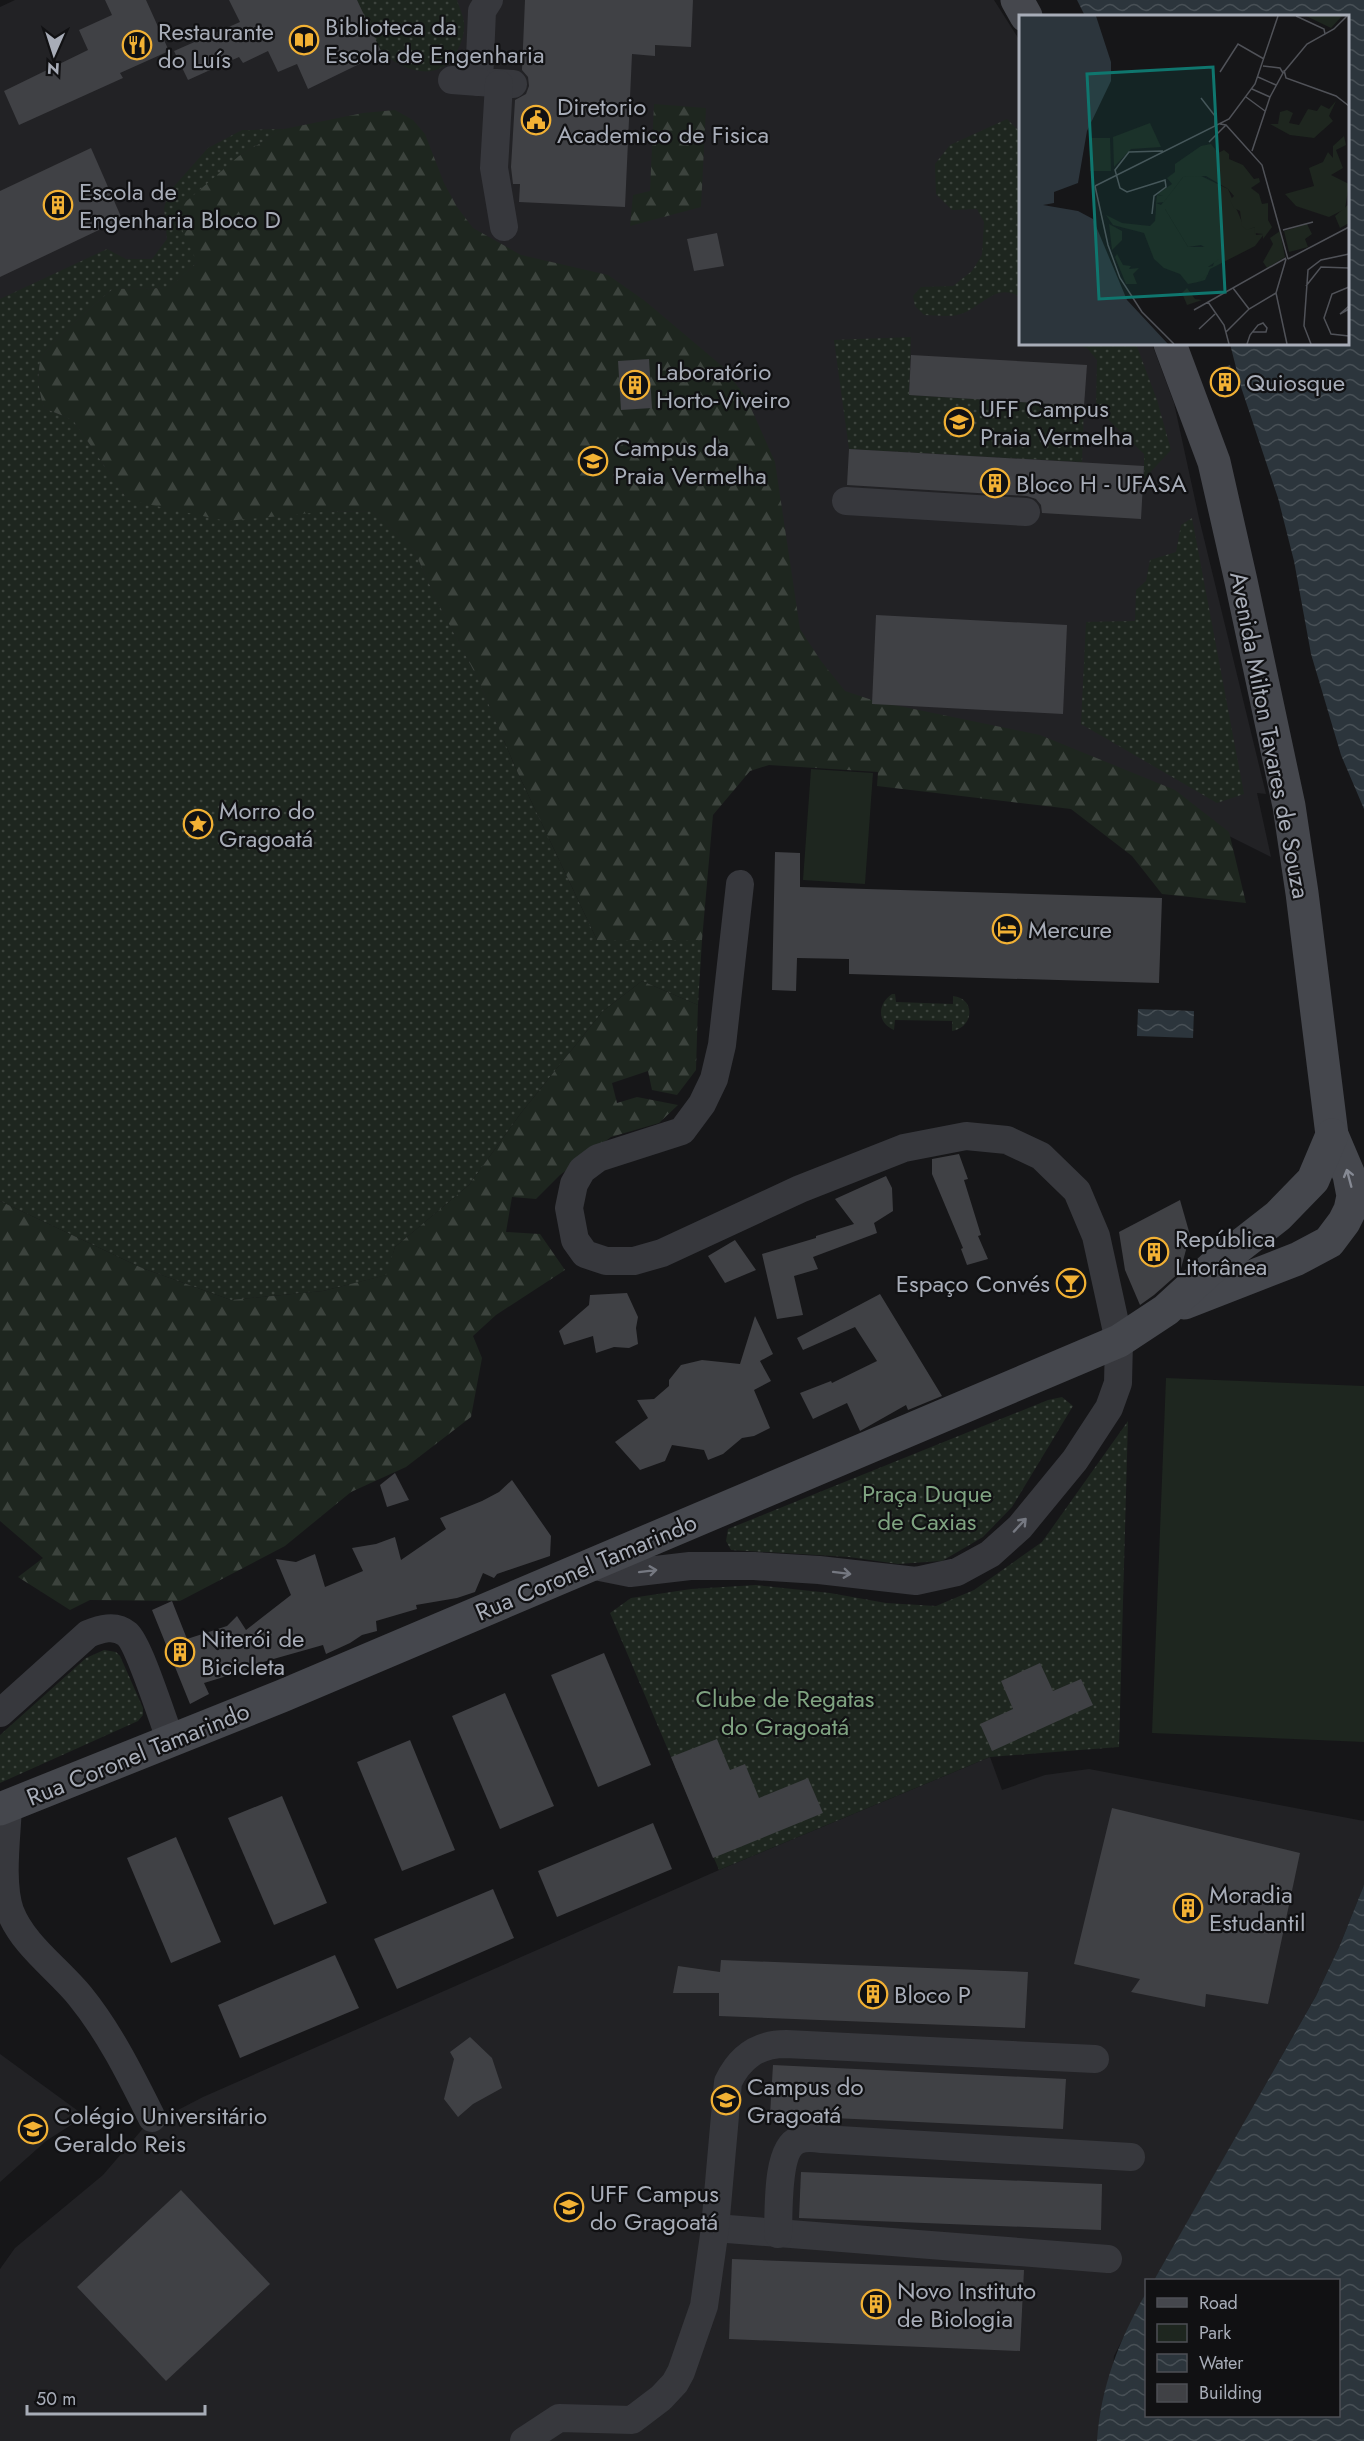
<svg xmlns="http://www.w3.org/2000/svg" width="1364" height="2441" viewBox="0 0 1364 2441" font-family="Jost,sans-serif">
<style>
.built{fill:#222225}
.green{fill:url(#green-dots)}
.forest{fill:url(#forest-firs)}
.pitch{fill:#1e261f}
.water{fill:url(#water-waves)}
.building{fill:#404145}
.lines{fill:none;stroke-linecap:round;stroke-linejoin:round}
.street{stroke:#37383d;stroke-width:28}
.secondary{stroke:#45474d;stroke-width:33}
.oneway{stroke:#858993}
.oneway2{stroke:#757881}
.labels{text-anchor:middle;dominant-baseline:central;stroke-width:4.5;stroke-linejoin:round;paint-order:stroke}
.poi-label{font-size:24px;fill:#a8adb8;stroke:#111113;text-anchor:start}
.street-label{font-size:24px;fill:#a8adb8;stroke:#111113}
.park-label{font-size:24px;fill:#7fa381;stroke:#111113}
.inset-road{fill:none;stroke:#505258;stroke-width:1.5}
.view{fill:#0f766e;fill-opacity:0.15;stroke:#0f766e;stroke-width:3}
.inset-edge{fill:none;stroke:#a8adb8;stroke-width:3}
</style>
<defs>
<pattern id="green-dots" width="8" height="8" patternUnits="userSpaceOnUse" patternTransform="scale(1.5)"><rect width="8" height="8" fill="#1e261f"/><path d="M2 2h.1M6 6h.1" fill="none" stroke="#3c433d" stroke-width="1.8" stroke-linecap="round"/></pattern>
<pattern id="forest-firs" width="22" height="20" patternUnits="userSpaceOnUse" patternTransform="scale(1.5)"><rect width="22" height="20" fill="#1e261f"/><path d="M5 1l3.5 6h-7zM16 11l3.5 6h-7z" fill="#3c433d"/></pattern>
<pattern id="water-waves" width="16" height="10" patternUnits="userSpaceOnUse" patternTransform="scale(1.5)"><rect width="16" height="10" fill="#2c353c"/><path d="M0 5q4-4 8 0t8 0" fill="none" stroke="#485056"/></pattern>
</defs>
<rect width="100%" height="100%" fill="#161618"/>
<g class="built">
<polygon points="15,0 994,0 1020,41 1020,344 1152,344 1174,403 1199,518 1266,794 1257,793 1271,857 1083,763 868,714 0,776 0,7"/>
<polygon points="990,1757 1002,1790 1045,1775 1089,1769 1364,1821 1364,1885 1340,1945 1316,1996 1166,2260 1154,2280 1146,2280 1146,2293 1114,2356 1107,2441 0,2441 0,2269 15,2248 103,2175 152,2118 178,2110 203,2097 719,1870"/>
<polygon points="0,2054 85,2116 46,2141 0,2182"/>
</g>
<g class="green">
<path d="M357 0H457C459 7 463 15 464 22 465 31 462 42 458 49 443 82 408 74 384 54 376 48 362 11 357 0Z"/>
<path d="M1007 119 1020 132V297C994 281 981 310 957 315 947 317 934 315 924 315L915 306 913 296 921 287 953 286 972 271 982 255 984 222 977 209 952 210 936 194 935 164 950 145Z"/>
<path d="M284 129 239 156 197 262 170 288 113 289C99 301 43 347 40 362 37 378 39 393 44 408L73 420 128 500 322 512 373 511 414 550 438 603 478 679 516 769 597 940H702L698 1005 642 981 603 1011 521 1113 469 1185 395 1247 387 1275 323 1291 231 1300 142 1268 0 1201V299L107 249 126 259H152L167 239 164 208 169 192 208 148 242 130Z"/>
<polygon points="911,337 909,395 1084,406 1082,462 849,449 834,340"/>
<polygon points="1072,344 1136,344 1157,400 1171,450 1144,479 1144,454 1096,408 1097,360 1087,348"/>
<polygon points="1192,518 1244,794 1217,803 1081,724 1086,622 1135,621 1136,590 1146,581 1150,560 1176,552 1181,525"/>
<path d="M892 994H895L896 1002 953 1004V996C977 999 973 1028 952 1031V1021L895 1020 894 1030C877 1023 877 1004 892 994Z"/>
<polygon points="1062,1397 1073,1406 1012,1507 983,1537 942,1561 898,1564 849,1557 731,1550 726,1541 728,1529 1048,1400"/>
<polygon points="1128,1421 1119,1747 990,1757 719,1870 610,1613 631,1598 691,1589 756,1585 830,1593 886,1603 936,1606 974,1590 1042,1542"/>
<polygon points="104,1650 116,1652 120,1656 143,1708 143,1715 138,1721 0,1783 0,1735 86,1658"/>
</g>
<g class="forest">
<polygon points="654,104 706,108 701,207 630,226 633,195 650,191"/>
<path d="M395 110 413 120 425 134 444 183 457 207 473 228 521 255 608 275 645 301 722 366 746 397 775 462 800 629 821 661 845 691 875 701 1040 735 1175 790 1229 832 1246 903 1162 894 1132 856 1071 809 877 786 878 772 769 765 750 771 713 815 702 940H597L516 769 478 679 438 603 414 550 373 511 322 512 226 521 128 500 73 420 44 408C39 393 37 378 40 362 43 347 99 301 113 289L170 288 197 262 174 212 239 156 284 129 363 113Z"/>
<polygon points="642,981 698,1005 696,1070 677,1095 652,1090 648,1071 612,1083 617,1103 637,1097 678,1105 659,1123 611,1137 560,1175 536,1199 512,1197 506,1232 540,1234 565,1270 496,1315 473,1336 482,1358 471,1417 406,1467 351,1492 285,1546 180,1601 90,1600 70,1610 18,1577 43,1558 0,1521 0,1201 142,1268 231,1300 323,1291 386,1275 395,1247 469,1185 521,1113 603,1011"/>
</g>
<g class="pitch">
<polygon points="811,769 873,773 865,884 803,880"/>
<polygon points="1166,1378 1364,1386 1364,1742 1152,1733"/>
</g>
<g class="water">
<polygon points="1077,0 1364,0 1364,809 1341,755 1311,654 1294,561 1278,498 1241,387 1230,344 1348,344 1348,16 1085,16"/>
<polygon points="1138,1009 1194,1011 1193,1038 1137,1036"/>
<path d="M1364 1885V2441H1097C1101 2386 1119 2340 1146 2293V2416H1338V2280H1154L1316 1996 1340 1945Z"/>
</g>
<g class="building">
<polygon points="105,0 146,0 169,51 120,73 123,78 19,125 4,91 88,50 79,30 112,15"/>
<polygon points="229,0 357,0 382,53 308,89 297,64 278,72 268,51 243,63 239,57 188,80 174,51 240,22"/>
<polygon points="525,0 693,0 691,47 655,45 655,56 632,54 625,207 519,202 520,184 513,184 511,167 515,100 526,94 529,86 528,77 522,70"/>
<polygon points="91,148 122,219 0,277 0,191"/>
<polygon points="717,233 724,266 694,271 687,239"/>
<polygon points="911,355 1087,365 1084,406 909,395"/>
<polygon points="649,359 652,408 621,410 618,361"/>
<polygon points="1230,365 1237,392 1219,397 1213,372"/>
<polygon points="849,449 1144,466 1141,519 1042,513 1041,505 1036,499 1027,496 847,485"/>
<polygon points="876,615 1067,625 1063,714 872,704"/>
<polygon points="775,852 800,853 800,887 1162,898 1159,983 849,974 849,959 797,958 796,991 772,990"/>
<polygon points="959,1154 968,1179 964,1180 981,1235 978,1236 988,1259 967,1265 961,1249 963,1248 932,1174 932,1159"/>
<polygon points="886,1176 892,1188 893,1211 874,1223 877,1233 813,1257 818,1269 794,1276 803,1315 777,1319 762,1254 816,1238 816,1236 854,1224 835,1199"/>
<polygon points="1180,1200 1190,1235 1180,1272 1154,1295 1140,1305 1125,1270 1119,1232"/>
<polygon points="735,1240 756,1270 725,1283 708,1256"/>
<polygon points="627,1293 638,1317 636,1328 638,1344 629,1348 614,1347 596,1353 593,1336 564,1345 559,1331 589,1305 590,1295"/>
<polygon points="880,1294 942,1396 908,1410 906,1405 860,1431 847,1403 813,1419 800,1393 831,1381 832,1383 877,1361 855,1327 803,1350 797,1338"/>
<polygon points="755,1316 773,1354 760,1361 771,1381 754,1390 770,1428 754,1436 742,1438 723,1454 708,1460 704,1450 672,1445 665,1461 640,1470 615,1442 648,1418 637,1400 654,1399 669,1386 669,1380 681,1365 702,1360 740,1364"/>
<polygon points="395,1473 409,1500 387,1507 380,1485"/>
<polygon points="512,1480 551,1536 550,1556 497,1574 494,1578 483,1573 475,1592 457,1598 416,1605 417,1609 376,1621 377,1631 362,1635 350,1643 326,1654 323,1645 249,1666 250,1669 204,1683 209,1694 190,1704 152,1610 172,1601 187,1639 227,1626 237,1616 246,1630 291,1595 276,1559 296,1562 315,1554 325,1587 363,1571 352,1548 376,1544 395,1537 401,1560 446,1529 440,1518 482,1501 499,1492"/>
<polygon points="604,1653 651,1765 598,1787 551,1675"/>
<polygon points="1040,1663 1053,1691 1081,1679 1093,1705 992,1751 980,1724 1013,1709 1001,1681"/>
<polygon points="505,1693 554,1806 500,1829 452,1716"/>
<polygon points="717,1739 730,1770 745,1764 759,1798 808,1778 823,1813 713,1858 671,1757"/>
<polygon points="410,1740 455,1850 402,1871 357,1762"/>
<polygon points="282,1796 327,1903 274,1925 228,1818"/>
<polygon points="1112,1808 1300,1853 1268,2004 1206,1994 1205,2007 1131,1992 1140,1979 1074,1964"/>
<polygon points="653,1823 672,1869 557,1917 538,1871"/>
<polygon points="176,1837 221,1942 171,1963 127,1858"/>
<polygon points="493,1889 514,1938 397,1989 374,1939"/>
<polygon points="335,1955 359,2008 240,2058 218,2005"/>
<polygon points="721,1960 1028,1972 1025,2028 719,2016 719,1993 673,1993 678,1966 720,1972"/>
<polygon points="470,2037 492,2058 502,2088 473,2104 458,2117 444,2099 454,2059 450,2052"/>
<polygon points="773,2065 1066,2079 1063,2129 770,2115"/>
<polygon points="801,2172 1102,2184 1101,2230 799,2218"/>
<polygon points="181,2190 270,2284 166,2381 77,2287"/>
<polygon points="732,2259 1024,2270 1020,2351 729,2339"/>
</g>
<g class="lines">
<g class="street">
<polyline points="489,0 482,11 479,82 513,84"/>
<polyline points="452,80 479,82"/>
<polyline points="499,84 494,168 504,227"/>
<polyline points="846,501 1026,512"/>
<polyline points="590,1565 630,1573 690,1566 754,1566 819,1570 916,1581 957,1572 990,1554 1020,1527 1075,1460 1109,1408 1118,1383 1119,1341 1096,1236 1077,1191 1041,1156 1007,1140 966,1136 904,1148 800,1189 662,1253 634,1261 606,1261 585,1254 575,1240 569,1208 574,1184 582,1170 598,1158 682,1131 702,1104 714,1079 722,1045 740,884"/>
<path d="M0 1713 88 1634C100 1629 115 1624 127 1634 139 1644 163 1721 171 1741"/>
<path d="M8 1805C7 1836 0 1882 10 1911 23 1945 57 1968 80 1996 110 2033 131 2076 152 2118"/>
<polyline points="715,2228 1108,2259"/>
<path d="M778 2234C779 2212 776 2149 798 2140 805 2137 814 2138 822 2139L1131 2157"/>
<path d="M524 2441 559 2418 632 2420 661 2398 675 2383 681 2372 704 2306 715 2228 728 2082C740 2057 758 2044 786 2044L1095 2059"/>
</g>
<g class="secondary">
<polyline points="1017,0 1026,16"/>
<polyline points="1170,344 1214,462 1241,581 1289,806 1302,893 1332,1135 1349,1175 1353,1196 1350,1210 1344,1222 1329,1242 1297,1259 1184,1303"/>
<polyline points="0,1809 282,1696 1119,1341 1166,1310 1214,1266 1278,1216 1313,1180 1332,1135"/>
</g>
</g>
<defs><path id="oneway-shaft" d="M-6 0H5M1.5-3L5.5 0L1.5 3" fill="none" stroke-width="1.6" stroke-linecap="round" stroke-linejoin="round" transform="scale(1.5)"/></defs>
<use class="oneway" href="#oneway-shaft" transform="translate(1349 1178) rotate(-105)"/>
<g class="oneway2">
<use href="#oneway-shaft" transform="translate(1020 1525) rotate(-47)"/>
<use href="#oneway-shaft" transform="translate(648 1571) rotate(-7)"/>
<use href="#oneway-shaft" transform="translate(842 1573) rotate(7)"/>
</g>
<defs>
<g id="library-ring" transform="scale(1.5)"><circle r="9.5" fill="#111113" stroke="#f2b134" stroke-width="1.5"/><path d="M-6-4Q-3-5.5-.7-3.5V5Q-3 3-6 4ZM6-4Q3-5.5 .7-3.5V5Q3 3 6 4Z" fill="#f2b134"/></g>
<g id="restaurant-ring" transform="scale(1.5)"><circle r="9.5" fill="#111113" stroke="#f2b134" stroke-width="1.5"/><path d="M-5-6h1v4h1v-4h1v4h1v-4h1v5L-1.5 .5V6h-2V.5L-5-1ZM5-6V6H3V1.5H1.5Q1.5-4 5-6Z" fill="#f2b134"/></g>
<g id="civic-ring" transform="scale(1.5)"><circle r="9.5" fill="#111113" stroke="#f2b134" stroke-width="1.5"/><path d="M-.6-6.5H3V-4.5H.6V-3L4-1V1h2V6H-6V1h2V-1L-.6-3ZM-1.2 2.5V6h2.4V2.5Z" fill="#f2b134"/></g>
<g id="building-ring" transform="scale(1.5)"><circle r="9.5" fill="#111113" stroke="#f2b134" stroke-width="1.5"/><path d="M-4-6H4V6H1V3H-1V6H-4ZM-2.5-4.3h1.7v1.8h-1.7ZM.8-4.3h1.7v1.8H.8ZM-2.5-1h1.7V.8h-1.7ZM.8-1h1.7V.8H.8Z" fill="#f2b134"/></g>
<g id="university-ring" transform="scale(1.5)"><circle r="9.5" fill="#111113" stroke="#f2b134" stroke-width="1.5"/><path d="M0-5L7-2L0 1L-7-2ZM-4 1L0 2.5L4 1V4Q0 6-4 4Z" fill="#f2b134"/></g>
<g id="sight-ring" transform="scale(1.5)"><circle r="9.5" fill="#111113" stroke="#f2b134" stroke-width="1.5"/><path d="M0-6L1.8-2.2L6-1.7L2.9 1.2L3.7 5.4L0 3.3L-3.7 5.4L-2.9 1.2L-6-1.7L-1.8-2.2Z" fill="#f2b134"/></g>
<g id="hotel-ring" transform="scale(1.5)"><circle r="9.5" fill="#111113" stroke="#f2b134" stroke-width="1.5"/><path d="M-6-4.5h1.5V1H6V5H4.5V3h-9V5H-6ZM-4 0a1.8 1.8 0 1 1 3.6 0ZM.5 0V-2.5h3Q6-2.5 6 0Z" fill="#f2b134"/></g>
<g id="bar-ring" transform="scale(1.5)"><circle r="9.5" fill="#111113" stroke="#f2b134" stroke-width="1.5"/><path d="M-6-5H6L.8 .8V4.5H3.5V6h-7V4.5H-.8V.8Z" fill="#f2b134"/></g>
<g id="school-ring" transform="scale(1.5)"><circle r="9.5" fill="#111113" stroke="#f2b134" stroke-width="1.5"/><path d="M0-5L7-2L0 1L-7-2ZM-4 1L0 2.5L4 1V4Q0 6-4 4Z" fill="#f2b134"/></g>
</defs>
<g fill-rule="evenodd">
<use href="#library-ring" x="304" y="40"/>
<use href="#restaurant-ring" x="137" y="45"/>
<use href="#civic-ring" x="536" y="120"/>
<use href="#building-ring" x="58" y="205"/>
<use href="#building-ring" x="1225" y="382"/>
<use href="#building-ring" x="635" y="385"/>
<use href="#university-ring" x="959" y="422"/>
<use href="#university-ring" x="593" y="461"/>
<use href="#building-ring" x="995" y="483"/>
<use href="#sight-ring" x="198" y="824"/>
<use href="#hotel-ring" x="1007" y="929"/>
<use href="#building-ring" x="1154" y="1252"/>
<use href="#bar-ring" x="1071" y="1283"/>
<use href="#building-ring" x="180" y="1652"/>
<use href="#building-ring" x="1188" y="1908"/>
<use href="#building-ring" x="873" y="1994"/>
<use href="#university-ring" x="726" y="2100"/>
<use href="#school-ring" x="33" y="2129"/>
<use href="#university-ring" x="569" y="2207"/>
<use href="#building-ring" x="876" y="2304"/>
</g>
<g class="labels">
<g class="poi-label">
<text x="325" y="26">Biblioteca da<tspan x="325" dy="28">Escola de Engenharia</tspan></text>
<text x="158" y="31">Restaurante<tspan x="158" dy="28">do Luís</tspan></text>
<text x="557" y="106">Diretorio<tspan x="557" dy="28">Academico de Fisica</tspan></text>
<text x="79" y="191">Escola de<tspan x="79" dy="28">Engenharia Bloco D</tspan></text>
<text x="656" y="371">Laboratório<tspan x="656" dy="28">Horto-Viveiro</tspan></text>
<text x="1246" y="382">Quiosque</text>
<text x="980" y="408">UFF Campus<tspan x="980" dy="28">Praia Vermelha</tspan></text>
<text x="614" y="447">Campus da<tspan x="614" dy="28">Praia Vermelha</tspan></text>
<text x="1016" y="483">Bloco H - UFASA</text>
<text x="219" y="810">Morro do<tspan x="219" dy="28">Gragoatá</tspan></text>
<text x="1028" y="929">Mercure</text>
<text x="1175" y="1238">República<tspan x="1175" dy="28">Litorânea</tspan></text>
<text x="1050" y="1283" text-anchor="end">Espaço Convés</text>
<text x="201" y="1638">Niterói de<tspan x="201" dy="28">Bicicleta</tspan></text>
<text x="1209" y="1894">Moradia<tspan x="1209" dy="28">Estudantil</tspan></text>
<text x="894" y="1994">Bloco P</text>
<text x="747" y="2086">Campus do<tspan x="747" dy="28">Gragoatá</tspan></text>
<text x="54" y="2115">Colégio Universitário<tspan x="54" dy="28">Geraldo Reis</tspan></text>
<text x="590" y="2193">UFF Campus<tspan x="590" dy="28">do Gragoatá</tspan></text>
<text x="897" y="2290">Novo Instituto<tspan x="897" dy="28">de Biologia</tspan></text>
</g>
<g class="street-label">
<text transform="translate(1270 735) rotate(79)">Avenida Milton Tavares de Souza</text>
<text transform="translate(586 1567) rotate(-23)">Rua Coronel Tamarindo</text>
<text transform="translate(138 1754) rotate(-22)">Rua Coronel Tamarindo</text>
</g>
<g class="park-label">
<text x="927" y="1493">Praça Duque<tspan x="927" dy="28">de Caxias</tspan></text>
<text x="785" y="1698">Clube de Regatas<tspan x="785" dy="28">do Gragoatá</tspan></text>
</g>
</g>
<g transform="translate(1019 15)">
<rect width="330" height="330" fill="#161618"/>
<path d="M287 1H323L312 13ZM317 86 310 101 314 106 295 123 271 120 251 109H259L261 97 268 95 274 98 270 108 280 110 289 94 298 96 302 90 310 94ZM131 108 142 132 112 134 95 152 94 122ZM178 159 209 174 223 207 230 214 236 212 237 220 245 219 236 231 191 254 186 265 179 267 189 252 194 251 197 239 182 230 169 232 146 194H137V188L142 190 164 162ZM330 189V208L321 213 316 201ZM90 209 103 216V225L93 235ZM288 209 293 219 286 224 289 232 270 237 265 216ZM261 216 266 242 248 253 244 247 254 229 251 223ZM98 239 104 250 112 251 110 254 120 253 114 259 118 269H107L96 242ZM168 273 176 284 183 285 168 290 163 278Z" fill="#1e261f"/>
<path d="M325 121 327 130 317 135 324 153 312 160 330 169 326 194 310 202 277 191 266 179 295 171 290 153 304 147 309 137 314 143V131ZM192 129 199 138 205 135 210 139V144L224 150 235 164 240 163 241 167 232 173 240 179 243 189 249 188V205L253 212 244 224V219L235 218 236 212 228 215 223 211 221 196 215 193 211 185 215 181 209 174 187 161 164 162 145 187 137 188 138 180 144 181 138 179 153 169 148 163 156 157V149L182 131ZM137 194H146L169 232H192L200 240V244L189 252V259L179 267 169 269 161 259 145 253 135 244 125 218 94 210 87 200 103 208 131 211 136 206Z" fill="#1e261f"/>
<path d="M70 123H91L92 156H71Z" fill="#1e261f"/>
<path d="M0 1H77L92 47V66L68 116 59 168 35 177V188L24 190 59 196 74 204 108 285 149 329H0Z" fill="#2c353c"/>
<path class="inset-road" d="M277 1 305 14 306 19M244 51 261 53 264 58M265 55 267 63 317 81 330 91M201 57 219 29 245 44M239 62 257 70M233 74 251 82M227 82 246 96M182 83 196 101V111M201 109 207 110 243 150 269 244M190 127 207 110M233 136 251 82 264 58 288 29 315 14 328 1M76 171 210 104 236 69 259 1M76 171 89 230 101 263 123 297 155 329M133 199 135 181 147 172 146 165 108 177 101 173 96 155 110 137 144 136M264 215 294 207M267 244 257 278 268 329M269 244 330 212M287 271 302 252 330 253M330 272 313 279 305 303 312 319 330 321M214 273 230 294M189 287 205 310 210 329M330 291 321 299 330 294M175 295 267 243M180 314 196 299M207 317 230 294 257 278M228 329 231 320 239 310 244 308 248 313 247 317H234M292 329 285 311 289 255 302 245 330 239"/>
<path class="view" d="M194 52 206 277 80 284 68 59Z"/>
<rect width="330" height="330" class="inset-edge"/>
</g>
<rect x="1145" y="2279" width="195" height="138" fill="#111113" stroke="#4d4f55" stroke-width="1.5"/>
<rect x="1157" y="2298" width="30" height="9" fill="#45474d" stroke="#4d4f55" stroke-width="1.5"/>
<text x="1199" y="2309" font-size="18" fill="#a8adb8">Road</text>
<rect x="1157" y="2324" width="30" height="18" fill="#1e261f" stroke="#4d4f55" stroke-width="1.5"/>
<text x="1199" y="2339" font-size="18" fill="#a8adb8">Park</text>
<rect x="1157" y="2354" width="30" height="18" fill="url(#water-waves)" stroke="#4d4f55" stroke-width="1.5"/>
<text x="1199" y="2369" font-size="18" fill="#a8adb8">Water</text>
<rect x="1157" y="2384" width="30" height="18" fill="#404145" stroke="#4d4f55" stroke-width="1.5"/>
<text x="1199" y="2399" font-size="18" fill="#a8adb8">Building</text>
<g transform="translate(54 54) rotate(183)" stroke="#111113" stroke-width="4.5" paint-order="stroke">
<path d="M0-4.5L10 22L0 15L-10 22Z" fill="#a8adb8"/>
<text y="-9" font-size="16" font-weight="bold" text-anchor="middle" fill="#a8adb8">N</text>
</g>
<path d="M27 2405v9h178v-9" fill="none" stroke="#a8adb8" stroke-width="3"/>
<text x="36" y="2405" font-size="18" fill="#a8adb8" stroke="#111113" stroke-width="4.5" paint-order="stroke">50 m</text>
</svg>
